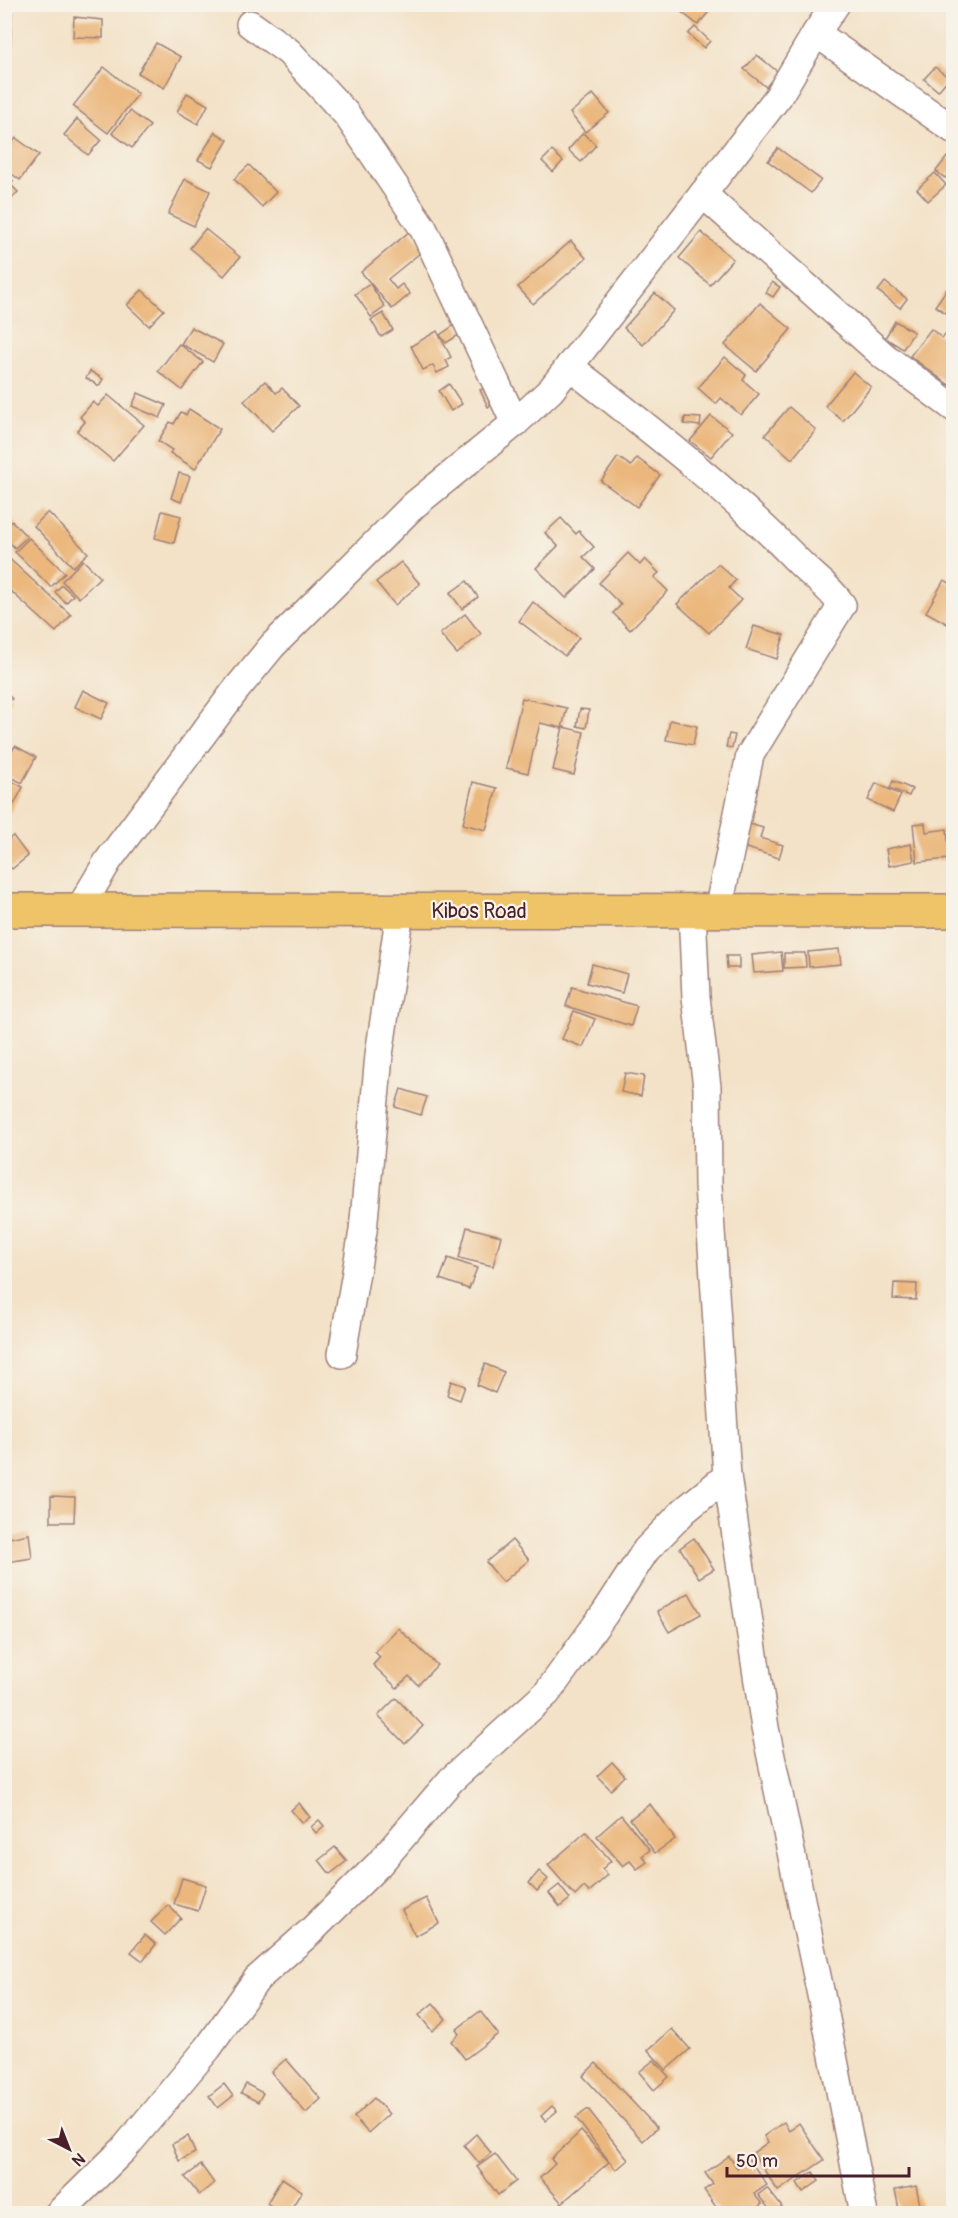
<svg xmlns="http://www.w3.org/2000/svg" width="958" height="2218" viewBox="0 0 958 2218" font-family="Pangolin,sans-serif">
<style>
.building{fill:#ebb77d}
.lines{fill:none;stroke-linecap:round;stroke-linejoin:round}
.street-casing{stroke:#9e807a;stroke-width:30}
.primary-casing{stroke:#9e807a;stroke-width:36}
.street{stroke:#fff;stroke-width:27}
.primary{stroke:#efc469;stroke-width:33}
.labels{text-anchor:middle;dominant-baseline:central;stroke-width:4.5;stroke-linejoin:round;paint-order:stroke}
.street-label{font-size:21px;fill:#4a1f2b;stroke:#f7f3e8}
</style>
<rect width="100%" height="100%" fill="#f7f3e8"/>
<filter id="ink" filterUnits="userSpaceOnUse"><feTurbulence type="fractalNoise" baseFrequency=".0167" numOctaves="2"/><feDisplacementMap in="SourceGraphic" scale="12" xChannelSelector="R" yChannelSelector="G"/><feConvolveMatrix kernelMatrix="1 2 1 2 8 2 1 2 1" color-interpolation-filters="sRGB"/></filter>
<filter id="wash" filterUnits="userSpaceOnUse"><feTurbulence type="fractalNoise" baseFrequency=".008" numOctaves="4" result="noise"/><feDisplacementMap in="SourceGraphic" scale="24" xChannelSelector="R" yChannelSelector="G"/><feGaussianBlur stdDeviation="1.35" result="paint"/><feColorMatrix in="noise" values="0 0 0 0 0 0 0 0 0 0 0 0 0 0 0 0 0 1.4 0 .05"/><feComposite in="paint" operator="in"/></filter>
<g filter="url(#wash)">
<rect width="100%" height="100%" fill="#f3e2c8"/>
<g id="blocks">
<g class="building">
<polygon points="683,4 715,4 698,25 679,10"/>
<polygon points="4,12 12,12 10,55 4,55"/>
<polygon points="74,17 103,20 103,38 73,37"/>
<polygon points="695,27 710,41 704,48 688,34"/>
<polygon points="156,43 181,57 164,88 138,73"/>
<polygon points="757,55 778,72 766,87 744,69"/>
<polygon points="104,67 138,94 108,133 73,106"/>
<polygon points="935,67 949,78 938,91 924,79"/>
<polygon points="187,93 208,105 198,124 177,112"/>
<polygon points="593,94 609,113 585,132 570,113"/>
<polygon points="130,111 150,126 132,148 112,133"/>
<polygon points="77,119 101,140 88,155 64,135"/>
<polygon points="215,132 228,140 212,167 198,160"/>
<polygon points="583,133 596,145 581,162 568,150"/>
<polygon points="16,138 39,155 20,180 4,168 4,153"/>
<polygon points="778,148 821,180 811,193 768,161"/>
<polygon points="552,151 563,161 553,172 542,161"/>
<polygon points="947,157 954,163 954,168 945,178 936,171"/>
<polygon points="249,165 276,192 262,207 234,179"/>
<polygon points="4,173 13,181 10,184 18,192 9,201 4,197"/>
<polygon points="935,173 946,185 928,201 917,189"/>
<polygon points="185,179 210,191 194,226 168,214"/>
<polygon points="205,229 240,257 224,276 190,248"/>
<polygon points="410,231 425,249 388,279 396,289 402,284 410,294 392,309 361,272"/>
<polygon points="701,232 733,259 710,285 679,258"/>
<polygon points="571,241 586,258 533,304 518,287"/>
<polygon points="954,279 954,315 952,317 935,306"/>
<polygon points="772,282 780,287 773,297 766,293"/>
<polygon points="885,282 907,299 900,308 878,291"/>
<polygon points="370,284 385,307 371,317 355,294"/>
<polygon points="142,290 164,310 149,326 127,305"/>
<polygon points="655,293 674,310 643,345 624,328"/>
<polygon points="760,303 791,329 756,371 725,345"/>
<polygon points="383,313 393,330 381,337 371,320"/>
<polygon points="895,321 914,332 903,349 885,338"/>
<polygon points="954,323 954,379 949,385 910,356 931,329 942,338"/>
<polygon points="456,324 462,333 446,343 440,335"/>
<polygon points="191,327 223,344 213,362 181,344"/>
<polygon points="437,331 451,357 446,360 449,367 437,373 433,365 423,370 411,346"/>
<polygon points="179,344 203,362 182,390 158,371"/>
<polygon points="725,357 746,375 743,380 759,394 741,415 721,398 716,404 698,388"/>
<polygon points="90,371 103,379 99,386 86,378"/>
<polygon points="853,372 871,387 843,421 825,406"/>
<polygon points="265,381 276,393 282,388 299,406 272,431 244,401"/>
<polygon points="449,384 462,404 451,411 439,391"/>
<polygon points="489,386 497,402 488,407 480,390"/>
<polygon points="138,393 166,405 160,418 132,406"/>
<polygon points="108,395 144,425 113,461 77,431 85,422 80,417 93,402 98,406"/>
<polygon points="789,407 816,430 792,459 765,435"/>
<polygon points="189,409 220,429 195,469 170,453 172,450 158,441 170,422 174,424 181,412 186,415"/>
<polygon points="711,416 732,432 711,457 690,441"/>
<polygon points="685,417 701,418 700,426 684,424"/>
<polygon points="618,457 631,466 637,458 660,475 637,507 601,481"/>
<polygon points="179,473 190,476 181,502 171,498"/>
<polygon points="162,511 181,516 174,543 155,538"/>
<polygon points="48,512 88,553 73,567 34,526"/>
<polygon points="561,518 576,534 579,531 594,547 583,557 595,569 566,598 536,568 558,546 545,533"/>
<polygon points="12,521 27,537 15,548 4,537 4,529"/>
<polygon points="29,538 65,573 51,587 15,552"/>
<polygon points="628,553 640,565 645,559 659,573 654,577 668,591 630,630 613,613 621,605 599,583"/>
<polygon points="4,554 71,615 56,632 4,585"/>
<polygon points="83,560 100,577 79,598 62,581"/>
<polygon points="401,562 420,584 395,605 376,582"/>
<polygon points="718,564 736,580 729,588 741,600 709,633 677,604"/>
<polygon points="944,580 954,585 954,621 951,626 926,612"/>
<polygon points="467,581 478,597 462,609 450,593"/>
<polygon points="62,585 73,595 66,603 55,592"/>
<polygon points="533,602 579,638 565,656 519,621"/>
<polygon points="465,614 481,634 457,654 440,634"/>
<polygon points="754,626 784,635 777,659 746,649"/>
<polygon points="4,690 12,699 4,705"/>
<polygon points="83,690 109,703 101,719 75,707"/>
<polygon points="522,698 567,708 562,728 540,723 528,773 506,768"/>
<polygon points="580,709 589,710 586,728 577,726"/>
<polygon points="670,720 697,726 693,745 666,740"/>
<polygon points="563,727 584,732 574,775 553,770"/>
<polygon points="729,734 735,735 732,748 726,747"/>
<polygon points="15,746 36,757 22,783 4,773 4,764"/>
<polygon points="4,777 23,787 9,814 4,811"/>
<polygon points="893,781 912,789 909,796 890,788"/>
<polygon points="473,782 497,788 486,830 463,824"/>
<polygon points="876,783 901,795 893,812 868,800"/>
<polygon points="925,823 926,832 947,829 950,859 917,862 913,824"/>
<polygon points="750,824 763,828 760,838 783,845 779,858 743,847"/>
<polygon points="13,836 28,856 12,869 4,859 4,842"/>
<polygon points="911,844 914,861 889,866 886,849"/>
<polygon points="839,949 841,964 809,967 808,952"/>
<polygon points="781,952 783,971 754,973 752,955"/>
<polygon points="784,953 805,953 806,967 784,968"/>
<polygon points="726,956 739,956 739,968 727,968"/>
<polygon points="592,964 627,974 622,993 587,983"/>
<polygon points="572,987 637,1006 631,1026 566,1006"/>
<polygon points="574,1011 595,1019 583,1047 562,1039"/>
<polygon points="625,1073 644,1076 641,1096 621,1092"/>
<polygon points="401,1089 427,1097 421,1115 395,1107"/>
<polygon points="467,1227 501,1236 493,1266 459,1258"/>
<polygon points="448,1258 477,1268 469,1289 440,1279"/>
<polygon points="894,1283 917,1284 916,1300 893,1299"/>
<polygon points="485,1364 504,1372 495,1393 477,1385"/>
<polygon points="451,1381 465,1386 460,1400 447,1395"/>
<polygon points="51,1496 75,1497 74,1522 51,1522"/>
<polygon points="29,1534 32,1558 7,1562 4,1539"/>
<polygon points="694,1538 714,1569 699,1578 680,1548"/>
<polygon points="512,1540 529,1560 503,1582 486,1562"/>
<polygon points="689,1593 701,1614 669,1632 657,1611"/>
<polygon points="398,1628 437,1665 418,1685 409,1676 397,1688 373,1665 380,1657 375,1652"/>
<polygon points="396,1698 423,1726 405,1744 378,1716"/>
<polygon points="612,1762 625,1776 611,1790 597,1776"/>
<polygon points="299,1803 310,1817 302,1823 291,1810"/>
<polygon points="650,1804 675,1839 655,1853 630,1819"/>
<polygon points="621,1815 650,1850 642,1856 647,1862 637,1869 630,1861 623,1866 597,1836"/>
<polygon points="319,1820 324,1826 316,1833 311,1827"/>
<polygon points="586,1832 611,1861 602,1869 608,1875 589,1892 584,1887 575,1896 548,1865"/>
<polygon points="335,1847 347,1861 330,1874 319,1860"/>
<polygon points="539,1871 548,1879 537,1891 529,1883"/>
<polygon points="182,1878 206,1885 198,1911 174,1904"/>
<polygon points="559,1885 570,1899 560,1907 549,1893"/>
<polygon points="426,1898 439,1923 415,1936 402,1910"/>
<polygon points="168,1905 181,1918 165,1935 151,1922"/>
<polygon points="145,1935 156,1944 143,1961 131,1952"/>
<polygon points="433,2003 446,2019 432,2031 419,2015"/>
<polygon points="480,2011 498,2034 465,2059 451,2041 459,2034 456,2030"/>
<polygon points="672,2029 690,2049 666,2070 648,2050"/>
<polygon points="286,2059 321,2099 306,2113 271,2072"/>
<polygon points="654,2060 669,2077 654,2090 639,2072"/>
<polygon points="596,2063 657,2128 643,2141 583,2076"/>
<polygon points="224,2084 233,2096 218,2108 209,2096"/>
<polygon points="246,2084 263,2093 258,2102 241,2093"/>
<polygon points="374,2098 389,2114 368,2133 354,2117"/>
<polygon points="552,2106 557,2111 545,2121 541,2116"/>
<polygon points="588,2109 628,2160 616,2170 576,2118"/>
<polygon points="784,2122 789,2131 799,2123 824,2160 778,2191 753,2153 768,2142 764,2136"/>
<polygon points="581,2131 609,2162 562,2203 540,2178 555,2164 551,2159"/>
<polygon points="476,2134 491,2153 479,2163 464,2145"/>
<polygon points="188,2136 195,2153 179,2161 172,2144"/>
<polygon points="495,2154 516,2181 498,2195 477,2167"/>
<polygon points="729,2156 737,2168 749,2159 767,2185 754,2194 762,2204 749,2214 721,2214 704,2190 713,2184 705,2173"/>
<polygon points="201,2165 214,2183 199,2195 185,2177"/>
<polygon points="813,2172 819,2181 803,2192 797,2183"/>
<polygon points="282,2178 302,2191 288,2214 283,2214 267,2203"/>
<polygon points="916,2186 922,2214 900,2214 895,2190"/>
<polygon points="767,2188 782,2207 773,2214 758,2195"/>
</g>
</g>
</g>
<g filter="url(#ink)">
<use href="#blocks" fill-opacity="0" stroke="#9e807a" stroke-width="1.5"/>
<g class="lines">
<g class="street-casing">
<g id="street">
<polyline points="250,24 289,52 347,115 423,228 515,423"/>
<polyline points="816,33 954,130"/>
<polyline points="703,194 885,357 954,408"/>
<path d="M569 366C648 428 727 488 797 560 813 577 828 585 842 605L750 755 718 911"/>
<polyline points="79,910 108,861 235,691 273,645 414,505 515,423 551,390 778,97 816,33 836,4"/>
<polyline points="692,911 696,997 707,1087 708,1185 727,1476 765,1728 825,2014 864,2214"/>
<polyline points="342,1354 363,1231 379,1055 400,911"/>
<polyline points="58,2214 123,2150 208,2048 257,1979 310,1932 379,1864 451,1780 547,1693 605,1613 646,1550 685,1510 727,1476"/>
</g>
</g>
<g class="primary-casing">
<polyline id="primary" points="4,910 954,911"/>
</g>
<use href="#street" class="street"/>
<use href="#primary" class="primary"/>
</g>
</g>
<g class="labels">
<g class="street-label">
<text x="479" y="911">Kibos Road</text>
</g>
</g>
<rect width="958" height="2218" fill="none" stroke="#f7f3e8" stroke-width="24"/>
<g transform="translate(69 2149) rotate(138)" stroke="#f7f3e8" stroke-width="4.5" paint-order="stroke">
<path d="M0-4.5L10 22L0 15L-10 22Z" fill="#4a1f2b"/>
<text y="-9" font-size="16" font-weight="bold" text-anchor="middle" fill="#4a1f2b">N</text>
</g>
<path d="M727 2167v9h182v-9" fill="none" stroke="#4a1f2b" stroke-width="3"/>
<text x="736" y="2167" font-size="18" fill="#4a1f2b" stroke="#f7f3e8" stroke-width="4.5" paint-order="stroke">50 m</text>
</svg>
